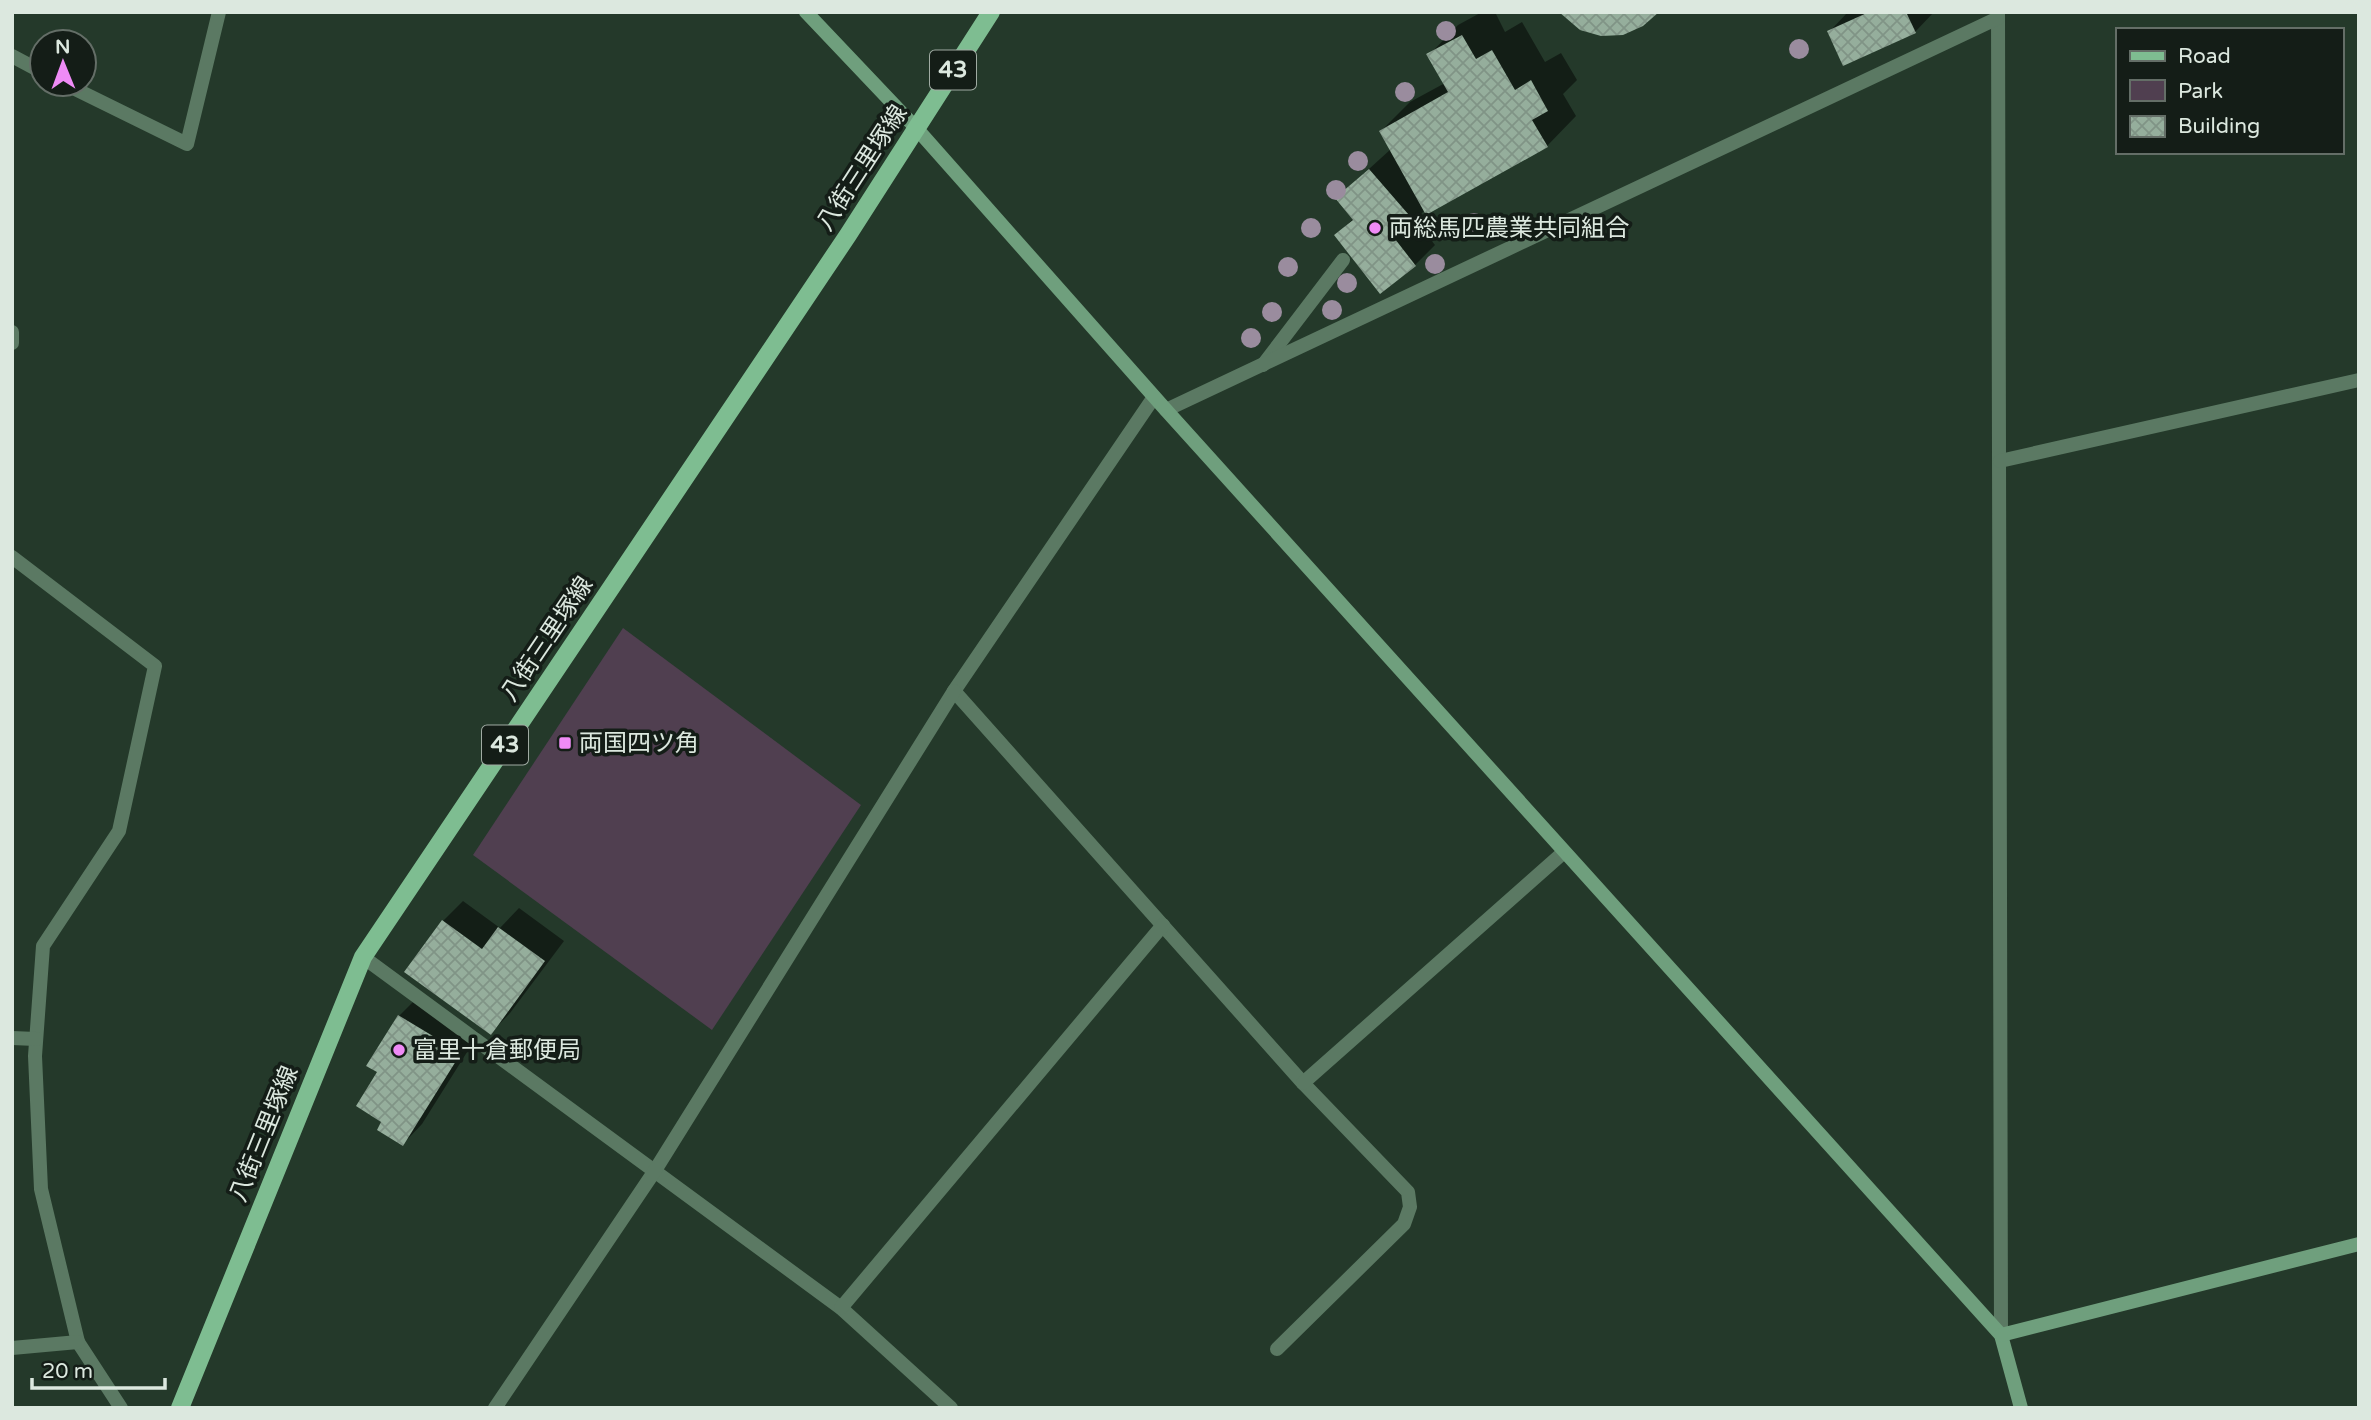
<svg xmlns="http://www.w3.org/2000/svg" width="2371" height="1420" viewBox="0 0 2371 1420" font-family="'Varela Round','Noto Sans JP',sans-serif">
<style>
.green{fill:#503f50}
.shadow{fill:#0007}
.building{fill:url(#building-cross-hatch)}
.lines{fill:none;stroke-linecap:round;stroke-linejoin:round}
.lane{stroke:#5b7963;stroke-width:14}
.street{stroke:#5b7963;stroke-width:14}
.secondary{stroke:#6f9f7d;stroke-width:14}
.primary{stroke:#7ebd91;stroke-width:18}
.tree{fill:#9a8c9e}
.poi-dot{fill:#ef8bf6;stroke:#141d17;stroke-width:2.5}
.labels{text-anchor:middle;dominant-baseline:central;stroke-width:7;stroke-linejoin:round;paint-order:stroke}
.shield{fill:#141d17;stroke:#a0aba3;stroke-width:2}
.shield-label{font-size:23px;font-weight:bold;fill:#dce8df}
.street-label{font-size:24px;fill:#dce8df;stroke:#141d17}
.poi-label{font-size:24px;fill:#dce8df;stroke:#141d17;text-anchor:start}
</style>
<defs>
<pattern id="building-cross-hatch" width="8" height="8" patternUnits="userSpaceOnUse" patternTransform="scale(1.75)"><rect width="8" height="8" fill="#95ae9c"/><path d="M0 0l8 8M0 8l8-8" fill="none" stroke="#809486"/></pattern>
</defs>
<rect width="100%" height="100%" fill="#24392a"/>
<polygon class="green" points="623,628 861,805 712,1030 473,855"/>
<g class="shadow">
<polygon points="1482,12 1495,12 1505,32 1522,22 1545,62 1561,53 1577,80 1563,94 1576,116 1547,146 1425,210 1415,220 1435,245 1415,265 1336,235 1354,218 1337,198 1391,149 1381,131 1410,102 1445,83 1429,55 1458,25"/>
<polygon points="1848,12 1934,12 1915,32 1829,32"/>
<polygon points="463,901 500,928 519,908 564,941 510,1013 491,1033 443,921"/>
<polygon points="419,996 479,1033 422,1124 403,1144 384,1121 379,1072 368,1065 399,1016"/>
</g>
<g class="building">
<polygon points="1559,12 1659,12 1643,26 1623,35 1601,36 1580,30"/>
<polygon points="1869,12 1906,12 1916,33 1843,66 1827,31"/>
<polygon points="1462,35 1476,59 1492,50 1515,90 1531,80 1548,111 1532,120 1548,147 1426,215 1379,131 1448,92 1426,54"/>
<polygon points="1369,169 1415,222 1395,239 1416,266 1380,294 1334,235 1353,220 1335,198"/>
<polygon points="442,920 482,949 498,927 545,961 491,1035 404,972"/>
<polygon points="398,1015 461,1053 403,1146 377,1130 381,1122 356,1106 377,1072 366,1066"/>
</g>
<g class="lines">
<polyline class="lane" points="1263,365 1343,260"/>
<g class="street">
<polyline points="1998,12 2001,1335"/>
<polyline points="12,56 42,72"/>
<polyline points="65,84 187,144 219,12"/>
<polyline points="12,332 12,343"/>
<polyline points="1154,397 954,691 1303,1083 1408,1192 1410,1207 1404,1224 1277,1349"/>
<polyline points="1166,410 1998,18"/>
<polyline points="2000,461 2359,380"/>
<polyline points="12,557 155,666 119,831 43,946 35,1056 41,1189 78,1342 121,1408"/>
<polyline points="363,957 841,1308 951,1408"/>
<polyline points="12,1038 36,1039"/>
<polyline points="1303,1083 1564,852"/>
<polyline points="841,1308 1163,925"/>
<polyline points="12,1348 78,1342"/>
<polyline points="495,1408 654,1172 954,691"/>
</g>
<g class="secondary">
<polyline points="806,12 917,129 1166,410 2001,1335 2021,1408"/>
<polyline points="2001,1335 2359,1244"/>
</g>
<polyline class="primary" points="180,1408 363,957 848,235 991,12"/>
</g>
<g class="tree">
<circle cx="1446" cy="31" r="10"/>
<circle cx="1799" cy="49" r="10"/>
<circle cx="1405" cy="92" r="10"/>
<circle cx="1358" cy="161" r="10"/>
<circle cx="1336" cy="190" r="10"/>
<circle cx="1474" cy="223" r="10"/>
<circle cx="1311" cy="228" r="10"/>
<circle cx="1435" cy="264" r="10"/>
<circle cx="1288" cy="267" r="10"/>
<circle cx="1347" cy="283" r="10"/>
<circle cx="1332" cy="310" r="10"/>
<circle cx="1272" cy="312" r="10"/>
<circle cx="1251" cy="338" r="10"/>
</g>
<g class="poi-dot">
<circle cx="1375" cy="228" r="7"/>
<rect x="558" y="736" width="14" height="14" rx="3.5"/>
<circle cx="399" cy="1050" r="7"/>
</g>
<g class="labels">
<g class="shield">
<rect x="930" y="50.5" width="46" height="39" rx="5"/>
<rect x="482" y="725.5" width="46" height="39" rx="5"/>
</g>
<g class="shield-label">
<text x="953" y="70">43</text>
<text x="505" y="745">43</text>
</g>
<g class="street-label">
<text transform="translate(862 168) rotate(-57)">八街三里塚線</text>
<text transform="translate(547 639) rotate(-56)">八街三里塚線</text>
<text transform="translate(264 1134) rotate(-68)">八街三里塚線</text>
</g>
<g class="poi-label">
<text x="1389" y="228">両総馬匹農業共同組合</text>
<text x="579" y="743">両国四ツ角</text>
<text x="413" y="1050">富里十倉郵便局</text>
</g>
</g>
<rect width="2371" height="1420" fill="none" stroke="#dce8df" stroke-width="28"/>
<rect x="2116" y="28" width="228" height="126" fill="#141d17" stroke="#646e67" stroke-width="2"/>
<rect x="2130" y="51" width="35" height="10" fill="#7ebd91" stroke="#646e67" stroke-width="2"/>
<text x="2178" y="63" font-size="21" fill="#dce8df">Road</text>
<rect x="2130" y="80" width="35" height="21" fill="#503f50" stroke="#646e67" stroke-width="2"/>
<text x="2178" y="98" font-size="21" fill="#dce8df">Park</text>
<rect x="2130" y="116" width="35" height="21" fill="url(#building-cross-hatch)" stroke="#646e67" stroke-width="2"/>
<text x="2178" y="133" font-size="21" fill="#dce8df">Building</text>
<g transform="translate(63 63) rotate(359)"><circle r="33" fill="#141d17" stroke="#646e67" stroke-width="2"/>
<path d="M0-5L12 26L0 18L-12 26Z" fill="#ef8bf6"/>
<text y="-10" font-size="19" font-weight="bold" text-anchor="middle" fill="#dce8df">N</text>
</g>
<path d="M32 1378v10h133v-10" fill="none" stroke="#dce8df" stroke-width="3.5"/>
<text x="42" y="1378" font-size="21" fill="#dce8df" stroke="#141d17" stroke-width="5" paint-order="stroke">20 m</text>
</svg>
